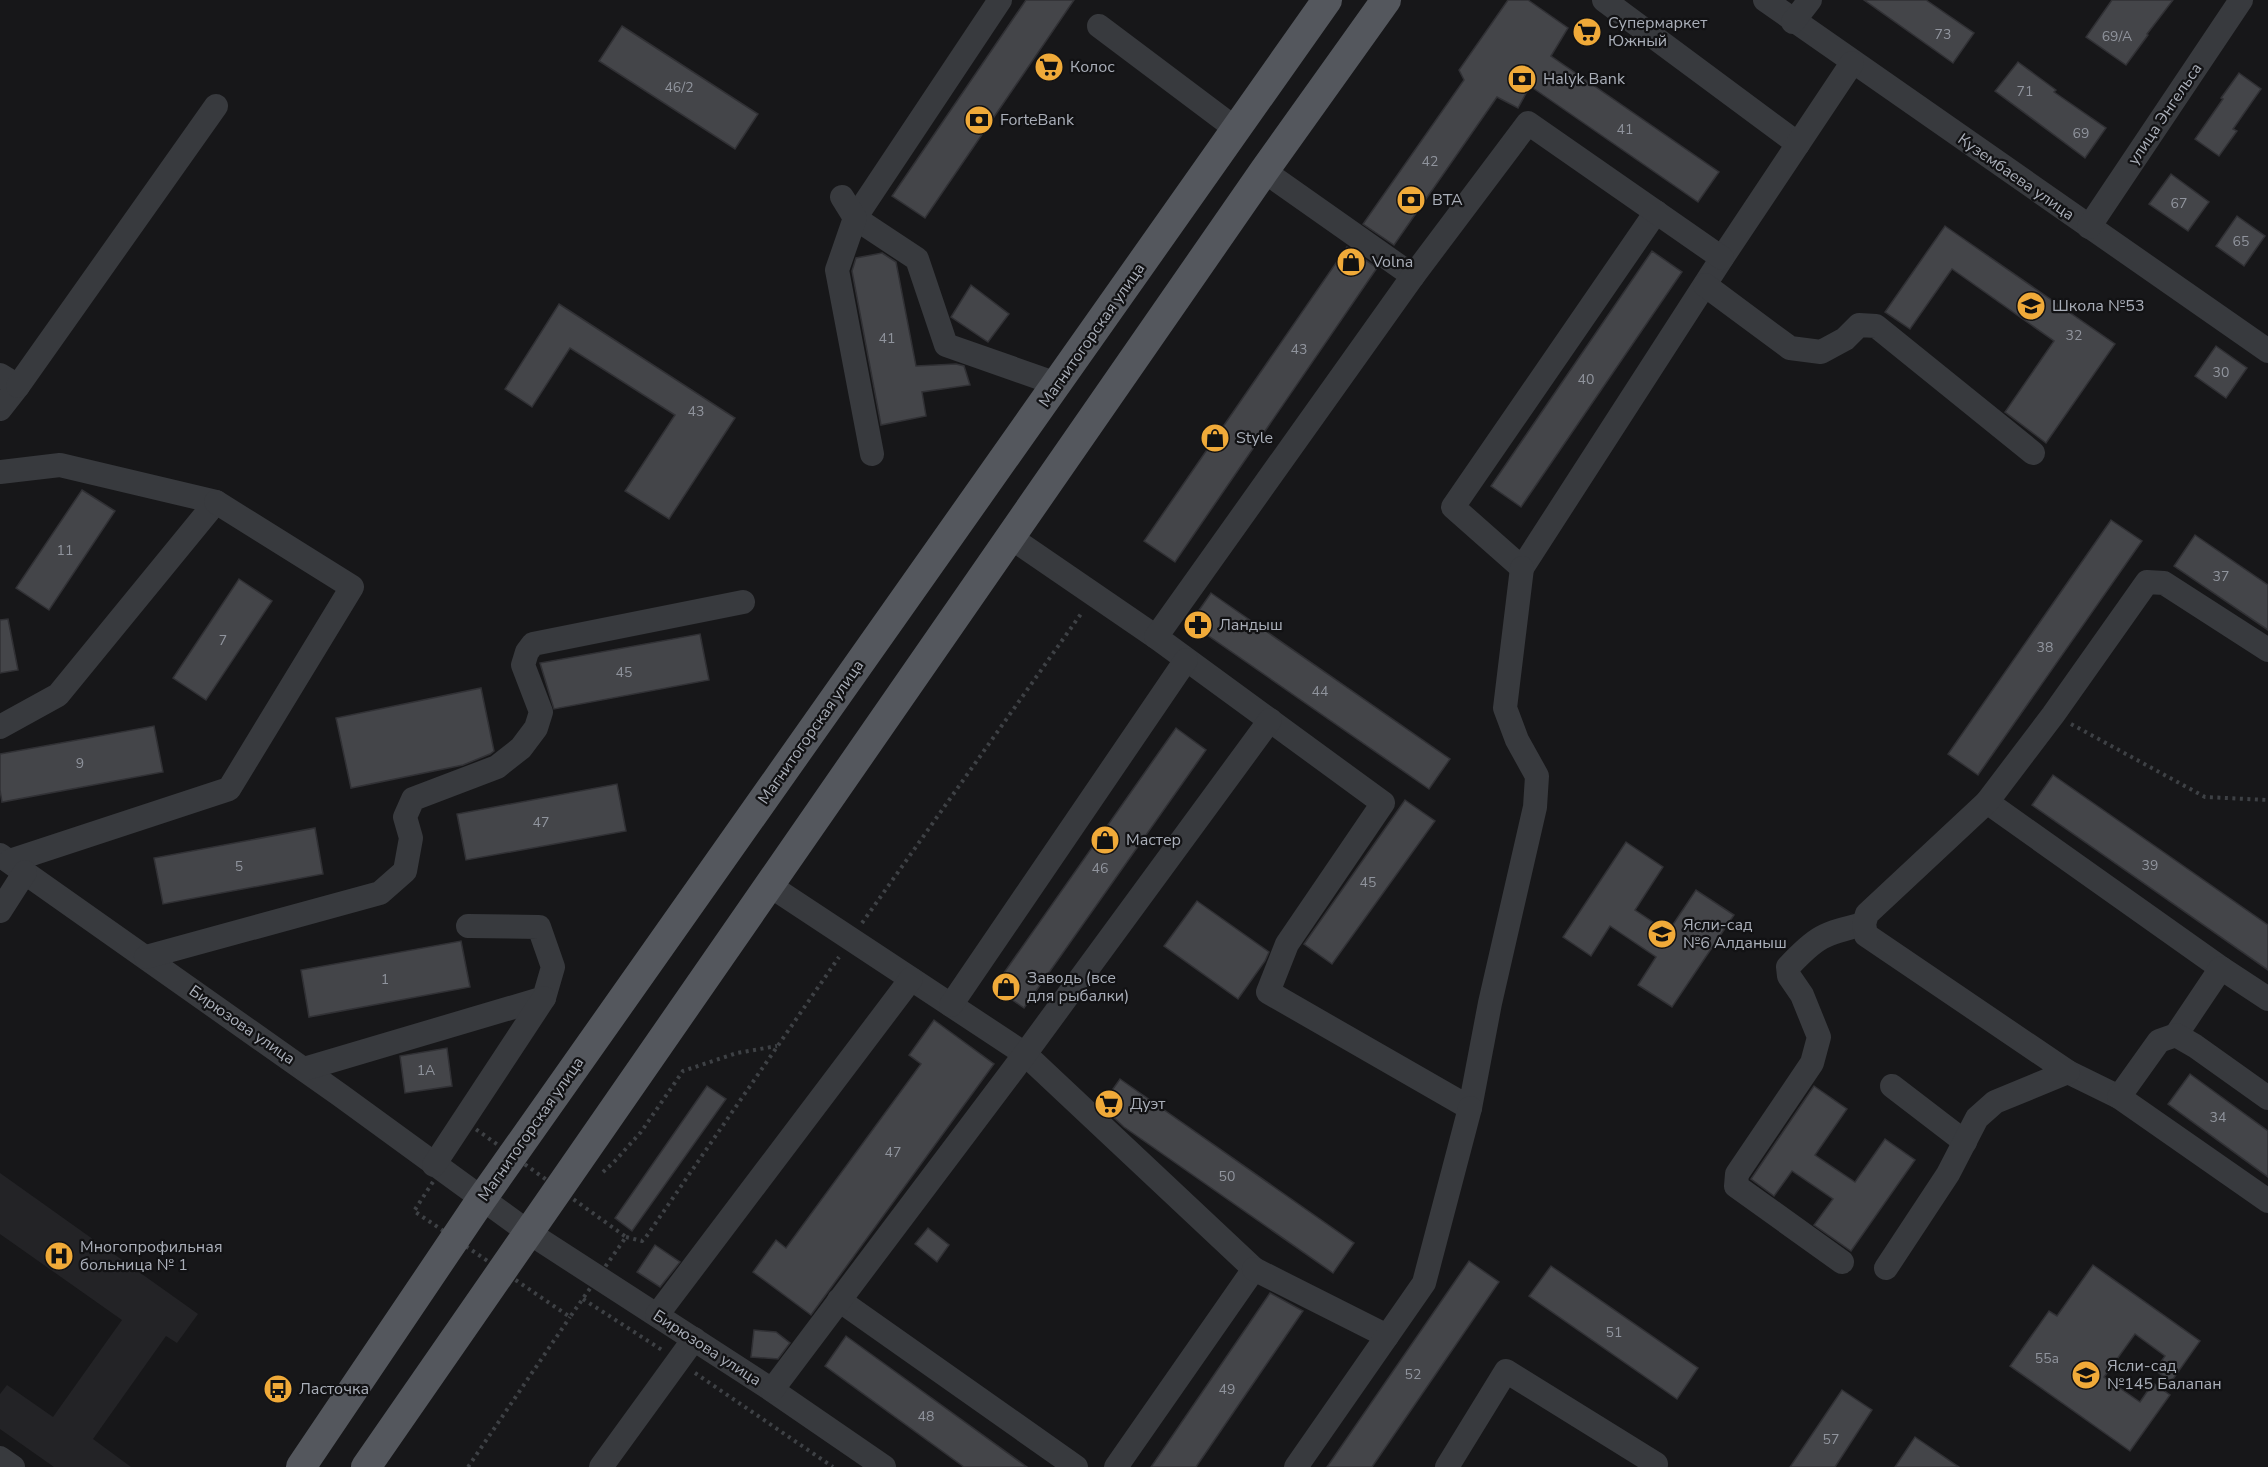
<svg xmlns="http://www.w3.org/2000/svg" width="2268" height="1467" viewBox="0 0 2268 1467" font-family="'Nunito Sans',sans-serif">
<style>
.built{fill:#232326}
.building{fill:#444549;stroke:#313135;stroke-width:1.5}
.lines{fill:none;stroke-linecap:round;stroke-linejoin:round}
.path{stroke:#3e4145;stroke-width:4;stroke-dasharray:3 4.5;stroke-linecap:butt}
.minor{stroke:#383a3e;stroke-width:24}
.major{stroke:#54575d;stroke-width:30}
.labels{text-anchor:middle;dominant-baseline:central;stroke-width:4.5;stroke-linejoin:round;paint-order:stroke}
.number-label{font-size:14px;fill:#90949d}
.poi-label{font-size:16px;fill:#aaafb9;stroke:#121214;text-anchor:start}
.street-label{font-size:16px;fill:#aaafb9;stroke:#121214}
</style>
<rect width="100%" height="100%" fill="#171719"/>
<polygon class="built" points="0,1173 198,1314 177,1343 166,1336 93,1439 131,1467 54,1467 0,1429 0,1394 7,1385 53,1417 122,1320 0,1234"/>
<g class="building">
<polygon points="1026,0 1074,0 925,218 892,196"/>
<polygon points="1508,0 1528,0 1568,28 1551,56 1719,172 1698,202 1530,86 1518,108 1497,97 1394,245 1363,224 1464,80 1459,70"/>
<polygon points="1864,0 1926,0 1974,33 1953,63"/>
<polygon points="2112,0 2173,0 2147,34 2148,35 2126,65 2086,37"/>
<polygon points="622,26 758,114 735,149 599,61"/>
<polygon points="2018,62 2056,90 2054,92 2106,128 2085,158 1995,91"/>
<polygon points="2239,73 2261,89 2233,129 2237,131 2219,156 2195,139 2223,99 2221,98"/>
<polygon points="2171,174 2209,202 2188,231 2149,204"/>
<polygon points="2237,216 2265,236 2244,266 2216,246"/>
<polygon points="1945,226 2115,344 2046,443 2005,412 2054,341 1952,269 1910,329 1885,312"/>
<polygon points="1347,247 1377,268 1175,562 1144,541"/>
<polygon points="1652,251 1682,272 1521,507 1491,486"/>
<polygon points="882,253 896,262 916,366 956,364 964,366 970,385 922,392 926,416 881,425 852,271 856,258"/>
<polygon points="971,285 1009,314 988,342 951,317"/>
<polygon points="559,304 735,418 669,519 625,491 675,415 570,348 532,407 505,389"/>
<polygon points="2216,346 2247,368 2226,398 2195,376"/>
<polygon points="82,490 115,511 49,610 16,588"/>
<polygon points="2111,520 2142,541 1978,775 1948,754"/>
<polygon points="2195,535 2268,585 2268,630 2174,566"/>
<polygon points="239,579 272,601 206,700 173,678"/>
<polygon points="1211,593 1450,759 1429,789 1190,623"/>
<polygon points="8,619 18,670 0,673 0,620"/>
<polygon points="700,634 709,680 554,709 540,663"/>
<polygon points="481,688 494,751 490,754 463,765 351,788 336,718"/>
<polygon points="154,726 163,772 2,802 0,790 0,754"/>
<polygon points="1176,728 1206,750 1024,1008 994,987"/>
<polygon points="2053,775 2268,925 2268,970 2032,805"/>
<polygon points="617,784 626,831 466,860 457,814"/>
<polygon points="1405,800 1435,821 1332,964 1304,944"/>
<polygon points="315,828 323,874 163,904 154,858"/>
<polygon points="1626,842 1663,867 1635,910 1668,932 1696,890 1734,915 1672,1007 1638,985 1656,957 1610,926 1591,956 1563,937"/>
<polygon points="1197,901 1269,952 1265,961 1238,999 1164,946"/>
<polygon points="461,941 470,987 309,1017 301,970"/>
<polygon points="934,1020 994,1064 811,1315 753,1272 776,1240 786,1248 921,1064 909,1055"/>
<polygon points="447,1048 452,1086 405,1093 400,1056"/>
<polygon points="2190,1074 2268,1131 2268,1177 2168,1104"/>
<polygon points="1120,1079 1354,1243 1333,1273 1124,1127 1101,1106"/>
<polygon points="707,1086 726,1099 632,1231 615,1218"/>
<polygon points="1814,1086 1847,1109 1815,1155 1855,1182 1885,1139 1915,1160 1851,1251 1814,1225 1833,1199 1792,1171 1774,1196 1751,1179"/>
<polygon points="928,1228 949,1245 937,1262 915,1244"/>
<polygon points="655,1245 680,1262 660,1287 637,1272"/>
<polygon points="1469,1261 1499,1282 1372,1467 1327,1467"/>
<polygon points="2093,1265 2200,1341 2171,1382 2155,1370 2165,1356 2135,1334 2104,1377 2140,1402 2153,1383 2170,1395 2130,1451 2010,1366 2049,1311 2057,1316"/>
<polygon points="1551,1266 1698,1368 1677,1399 1529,1296"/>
<polygon points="1270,1293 1303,1311 1196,1467 1151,1467"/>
<polygon points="754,1330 776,1332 790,1343 778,1359 751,1357"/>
<polygon points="846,1336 1027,1467 964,1467 825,1366"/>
<polygon points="1842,1390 1872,1410 1835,1467 1790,1467"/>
<polygon points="1915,1437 1959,1467 1895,1467"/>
</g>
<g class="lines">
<g class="path">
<polyline points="2071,724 2205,797 2268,800"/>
<polyline points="862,923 1083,611"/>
<polygon points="470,1125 626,1237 570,1317 414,1211"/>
<polyline points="603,1172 614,1162 641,1132 683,1071 737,1053 777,1046"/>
<polyline points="626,1237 642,1241 646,1237 839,957"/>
<polyline points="583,1299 662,1350"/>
<polyline points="695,1373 833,1467"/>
<polyline points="468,1467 570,1317"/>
</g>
<g class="minor">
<polyline points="1000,0 855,218 917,259 946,345 1057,384"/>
<polyline points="1604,0 1798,144"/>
<polyline points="1765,0 2268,351"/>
<polyline points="1793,22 1810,0"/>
<polyline points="1099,26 1236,129"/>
<polyline points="1264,171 1413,276"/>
<polyline points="842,197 855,218 837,270 872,454"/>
<polyline points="1656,212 1453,507 1522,568 1722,258 1852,63"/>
<polyline points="2089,227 2241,0"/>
<polyline points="1705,285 1790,348 1821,352 1845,339 1859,325 1876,326 2033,453"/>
<polyline points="0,375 18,386 0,409"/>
<polyline points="18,386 216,106"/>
<polyline points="0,472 60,465 216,502 58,695 0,727"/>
<polyline points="1010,537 1156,637"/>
<polyline points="1522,568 1505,708 1517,740 1537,776 1535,807 1490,1003 1470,1108 1268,992 1287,944 1383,803 1156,637 1413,276 1528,123 1722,258"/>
<polyline points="1987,802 2221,968"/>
<polyline points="0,855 340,1095 528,1232 772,1390 884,1467"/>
<polyline points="10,861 229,789 352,587 216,502"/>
<polyline points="769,885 1025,1054 1254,1269 1116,1467"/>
<polyline points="0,911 25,872"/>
<polyline points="146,957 380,893 405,871 411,838 405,817 413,799 497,767 521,748 536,728 541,712 523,665 527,652 533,644 743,602"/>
<polyline points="951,1005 1186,660"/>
<polyline points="2176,1035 2221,968 2268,999"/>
<polyline points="304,1069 544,998 553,967 539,927 468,926"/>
<polyline points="2068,1072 2119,1097"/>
<polyline points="1892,1086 1965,1142"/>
<polyline points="2268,1098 2195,1046 2176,1035 2159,1041 2119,1097 2268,1201"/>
<polyline points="434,1165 544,998"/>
<path d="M1842 1262 1736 1186 1737 1174 1812 1063 1819 1037 1802 995 1789 976 1788 967C1817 936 1823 934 1864 924"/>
<polyline points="1886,1268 1948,1174 1977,1118 1995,1102 2068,1072 1866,935 1864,924 1867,914 1987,802 2053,715 2147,582 2164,583 2268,650"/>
<polyline points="1254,1269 1387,1336"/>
<polyline points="839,1300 1076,1467"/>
<polyline points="657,1315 911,979"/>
<polyline points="772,1390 1025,1054 1270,720"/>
<polyline points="0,1458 13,1467"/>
<polyline points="601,1467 694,1339"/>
<polyline points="1296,1467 1424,1283 1470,1108"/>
<polyline points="1447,1467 1506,1371 1656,1464"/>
</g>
<g class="major">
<polyline points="301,1467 481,1200 1327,0"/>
<polyline points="366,1467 1264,171 1386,0"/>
</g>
</g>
<defs>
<g id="supermarket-disc" transform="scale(1.5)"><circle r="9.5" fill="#f0aa39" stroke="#121214"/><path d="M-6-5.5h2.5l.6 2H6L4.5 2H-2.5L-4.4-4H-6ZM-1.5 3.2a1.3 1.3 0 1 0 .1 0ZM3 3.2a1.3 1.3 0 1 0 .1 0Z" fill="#111"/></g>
<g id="bank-disc" transform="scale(1.5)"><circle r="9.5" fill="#f0aa39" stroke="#121214"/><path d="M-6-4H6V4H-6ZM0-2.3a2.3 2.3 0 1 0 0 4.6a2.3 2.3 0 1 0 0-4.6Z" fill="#111"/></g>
<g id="shop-disc" transform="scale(1.5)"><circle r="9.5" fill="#f0aa39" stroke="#121214"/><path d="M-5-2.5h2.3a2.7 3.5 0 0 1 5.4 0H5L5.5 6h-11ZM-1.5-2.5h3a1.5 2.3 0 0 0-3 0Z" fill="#111"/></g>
<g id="school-disc" transform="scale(1.5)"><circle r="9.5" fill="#f0aa39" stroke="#121214"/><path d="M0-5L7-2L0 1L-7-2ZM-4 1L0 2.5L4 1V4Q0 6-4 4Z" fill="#111"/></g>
<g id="pharmacy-disc" transform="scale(1.5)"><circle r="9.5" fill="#f0aa39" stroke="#121214"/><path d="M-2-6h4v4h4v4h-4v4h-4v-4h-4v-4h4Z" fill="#111"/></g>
<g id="hospital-disc" transform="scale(1.5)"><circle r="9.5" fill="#f0aa39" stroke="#121214"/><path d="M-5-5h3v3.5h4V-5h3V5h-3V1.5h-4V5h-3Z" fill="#111"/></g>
<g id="bus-disc" transform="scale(1.5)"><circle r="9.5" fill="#f0aa39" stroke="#121214"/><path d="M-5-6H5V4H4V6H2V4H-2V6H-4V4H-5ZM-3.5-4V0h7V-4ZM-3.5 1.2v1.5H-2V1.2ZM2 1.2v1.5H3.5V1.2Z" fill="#111"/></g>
</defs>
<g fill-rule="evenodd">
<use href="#supermarket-disc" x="1587" y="32"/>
<use href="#supermarket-disc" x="1049" y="67"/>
<use href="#bank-disc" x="1522" y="79"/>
<use href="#bank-disc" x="979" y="120"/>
<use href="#bank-disc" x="1411" y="200"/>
<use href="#shop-disc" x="1351" y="262"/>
<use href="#school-disc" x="2031" y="306"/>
<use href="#shop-disc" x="1215" y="438"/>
<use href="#pharmacy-disc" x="1198" y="625"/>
<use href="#shop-disc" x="1105" y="840"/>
<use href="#school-disc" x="1662" y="934"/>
<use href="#shop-disc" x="1006" y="987"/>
<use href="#supermarket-disc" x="1109" y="1104"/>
<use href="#hospital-disc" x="59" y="1256"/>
<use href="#school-disc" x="2086" y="1375"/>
<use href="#bus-disc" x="278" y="1389"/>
</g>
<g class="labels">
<g class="number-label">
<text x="1943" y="34">73</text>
<text x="2117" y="36">69/А</text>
<text x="679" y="87">46/2</text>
<text x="2025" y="91">71</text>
<text x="1625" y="129">41</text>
<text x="2081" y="133">69</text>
<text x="1430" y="161">42</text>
<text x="2179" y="203">67</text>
<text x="2241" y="241">65</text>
<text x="2074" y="335">32</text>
<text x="887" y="338">41</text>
<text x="1299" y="349">43</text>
<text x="2221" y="372">30</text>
<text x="1586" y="379">40</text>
<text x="696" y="411">43</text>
<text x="65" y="550">11</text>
<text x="2221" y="576">37</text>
<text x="223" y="640">7</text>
<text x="2045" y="647">38</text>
<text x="624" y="672">45</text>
<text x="1320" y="691">44</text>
<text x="80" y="763">9</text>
<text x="541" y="822">47</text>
<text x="2150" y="865">39</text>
<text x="239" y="866">5</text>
<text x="1100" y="868">46</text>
<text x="1368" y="882">45</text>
<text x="385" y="979">1</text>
<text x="426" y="1070">1А</text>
<text x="2218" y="1117">34</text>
<text x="893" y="1152">47</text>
<text x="1227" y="1176">50</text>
<text x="1614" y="1332">51</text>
<text x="2047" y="1358">55а</text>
<text x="1413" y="1374">52</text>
<text x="1227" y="1389">49</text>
<text x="926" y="1416">48</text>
<text x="1831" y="1439">57</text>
</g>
<g class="poi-label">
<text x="1608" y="23">Супермаркет<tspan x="1608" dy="18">Южный</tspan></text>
<text x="1070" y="67">Колос</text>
<text x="1543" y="79">Halyk Bank</text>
<text x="1000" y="120">ForteBank</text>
<text x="1432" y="200">BTA</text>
<text x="1372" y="262">Volna</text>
<text x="2052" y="306">Школа №53</text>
<text x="1236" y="438">Style</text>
<text x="1219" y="625">Ландыш</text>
<text x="1126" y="840">Мастер</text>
<text x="1683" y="925">Ясли-сад<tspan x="1683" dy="18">№6 Алданыш</tspan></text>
<text x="1027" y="978">Заводь (все<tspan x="1027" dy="18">для рыбалки)</tspan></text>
<text x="1130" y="1104">Дуэт</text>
<text x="80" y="1247">Многопрофильная<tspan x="80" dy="18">больница № 1</tspan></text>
<text x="2107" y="1366">Ясли-сад<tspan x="2107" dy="18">№145 Балапан</tspan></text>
<text x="299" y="1389">Ласточка</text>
</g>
<g class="street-label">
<text transform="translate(2165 114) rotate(-56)">улица Энгельса</text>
<text transform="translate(2016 177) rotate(35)">Кузембаева улица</text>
<text transform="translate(1092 335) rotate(-55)">Магнитогорская улица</text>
<text transform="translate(811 732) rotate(-55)">Магнитогорская улица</text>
<text transform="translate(242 1025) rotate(35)">Бирюзова улица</text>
<text transform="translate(531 1129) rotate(-55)">Магнитогорская улица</text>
<text transform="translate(707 1348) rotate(33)">Бирюзова улица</text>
</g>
</g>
</svg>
